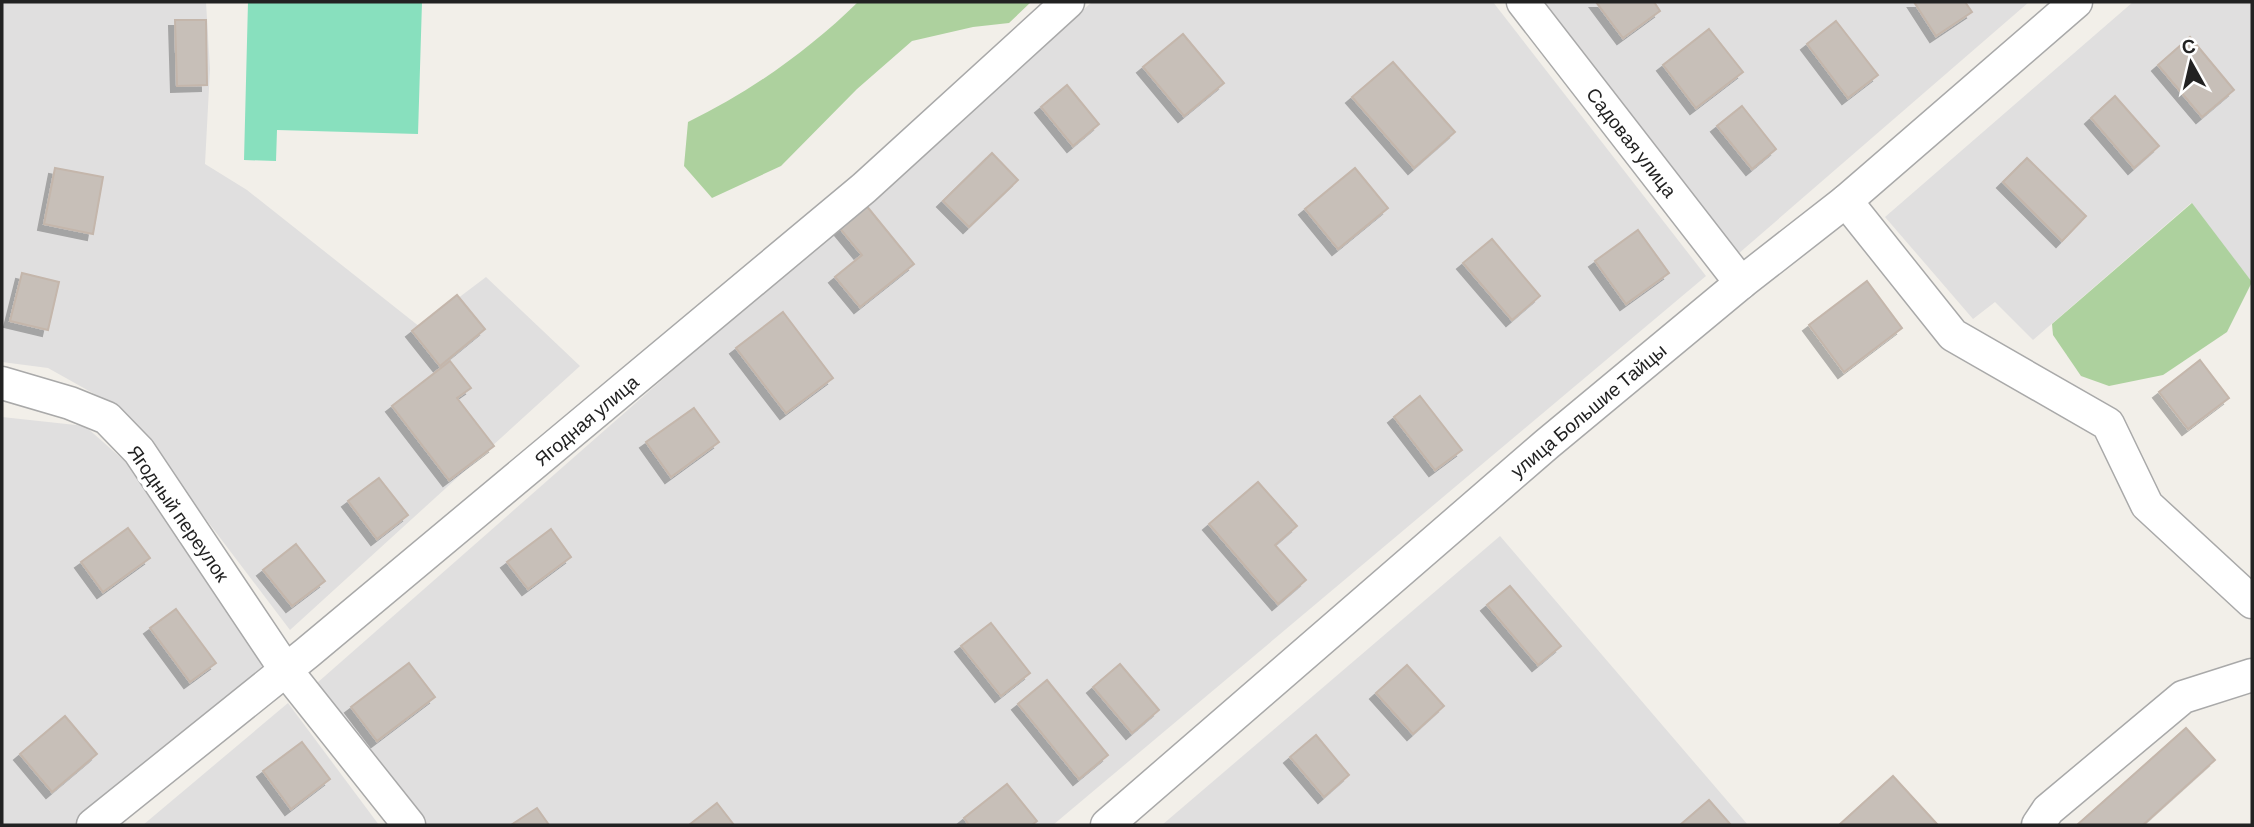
<svg xmlns="http://www.w3.org/2000/svg" width="2254" height="827" viewBox="0 0 2254 827" font-family="Barlow,sans-serif">
<style>
.residential{fill:#e0dfdf}
.forest{fill:#add19e}
.pitch{fill:#88e0be}
.building{fill:#c7bfb8;stroke:#c4b6ab;stroke-width:2;filter:url(#shadow)}
.lines{fill:none;stroke-linecap:round;stroke-linejoin:round}
.minor-casing{stroke:#a9a9a9;stroke-width:35}
.minor{stroke:#fff;stroke-width:32}
.labels{text-anchor:middle;dominant-baseline:central;stroke-width:7;stroke-linejoin:round;paint-order:stroke}
.street-label{font-size:19px;fill:#222;stroke:#fff}
</style>
<defs>
<filter id="shadow"><feDropShadow dx="-6" dy="6" stdDeviation="0" flood-color="#0004"/></filter>
</defs>
<rect width="100%" height="100%" fill="#f2efe9"/>
<g class="residential">
<polygon points="2,2 206,2 210,69 205,164 247,190 420,327 486,277 580,366 290,630 123,410 48,368 2,362"/>
<polygon points="1092,2 1493,2 1706,276 1053,825 427,825 317,683"/>
<polygon points="1530,2 2029,2 1738,254"/>
<polygon points="2133,2 2252,2 2252,282 2191,203 2033,340 1995,302 1973,319 1885,217"/>
<polygon points="2,417 85,426 138,473 268,669 76,825 2,825"/>
<polygon points="1500,536 1748,825 1162,825"/>
<polygon points="288,703 379,825 143,825"/>
</g>
<g class="forest">
<path d="M858 2H1031L1009 23 973 27 912 41 857 89 781 166 712 198 684 166 688 122C750 92 809 50 858 2Z"/>
<polygon points="2192,203 2252,282 2227,332 2163,375 2109,386 2081,376 2053,335 2052,324"/>
</g>
<polygon class="pitch" points="248,2 422,2 418,134 277,130 276,161 244,160"/>
<g class="building">
<polygon points="1596,2 1654,2 1660,11 1623,38"/>
<polygon points="1914,2 1965,2 1972,12 1936,36"/>
<polygon points="175,20 206,20 207,85 177,86"/>
<polygon points="1836,21 1878,75 1848,98 1807,44"/>
<polygon points="1709,29 1743,72 1696,108 1663,65"/>
<polygon points="1183,34 1224,83 1184,116 1143,67"/>
<polygon points="2190,37 2234,90 2202,117 2158,65"/>
<polygon points="1393,62 1455,132 1414,168 1352,97"/>
<polygon points="1067,85 1099,124 1073,146 1041,107"/>
<polygon points="2115,96 2159,146 2134,168 2091,118"/>
<polygon points="1742,106 1776,149 1752,169 1717,126"/>
<polygon points="992,153 1018,180 969,227 943,201"/>
<polygon points="2027,158 2086,216 2062,241 2003,182"/>
<polygon points="55,168 103,177 93,234 44,224"/>
<polygon points="1355,168 1388,208 1338,249 1305,209"/>
<polygon points="865,204 914,264 860,307 835,277 862,255 838,226"/>
<polygon points="1638,230 1669,273 1626,304 1595,261"/>
<polygon points="1492,239 1540,296 1512,320 1463,263"/>
<polygon points="22,273 59,282 48,330 10,321"/>
<polygon points="1867,281 1902,328 1844,372 1809,325"/>
<polygon points="457,295 485,329 440,366 412,331"/>
<polygon points="783,312 833,378 786,413 736,348"/>
<polygon points="2200,360 2229,398 2188,429 2159,392"/>
<polygon points="450,361 471,388 457,398 494,446 449,480 392,406"/>
<polygon points="1420,396 1462,450 1435,470 1394,417"/>
<polygon points="694,408 719,442 671,477 646,442"/>
<polygon points="379,478 408,515 377,539 348,501"/>
<polygon points="1258,482 1297,526 1275,545 1306,580 1278,604 1209,524"/>
<polygon points="128,528 150,558 103,592 81,562"/>
<polygon points="551,529 571,557 528,589 507,562"/>
<polygon points="296,544 325,581 292,606 263,570"/>
<polygon points="1510,586 1561,646 1538,665 1487,605"/>
<polygon points="176,609 216,663 190,682 150,628"/>
<polygon points="991,623 1030,673 1001,696 961,646"/>
<polygon points="409,663 435,697 377,741 351,707"/>
<polygon points="1120,664 1159,710 1132,733 1093,687"/>
<polygon points="1407,665 1444,706 1413,734 1376,693"/>
<polygon points="1047,680 1108,755 1079,779 1018,704"/>
<polygon points="65,716 97,754 52,792 20,754"/>
<polygon points="2186,728 2215,760 2143,825 2077,825"/>
<polygon points="1316,735 1349,775 1324,797 1290,757"/>
<polygon points="302,742 330,779 291,809 263,771"/>
<polygon points="1893,776 1937,824 1936,825 1839,825"/>
<polygon points="1007,784 1037,821 1032,825 969,825 964,818"/>
<polygon points="1709,800 1731,825 1680,825"/>
<polygon points="717,803 734,825 689,825"/>
<polygon points="537,808 549,825 511,825"/>
</g>
<g class="lines">
<g class="minor-casing">
<g id="minor">
<polyline points="1523,2 1741,283"/>
<polyline points="1846,201 1953,335 2108,424 2147,505 2252,602"/>
<polyline points="2,383 70,403 107,418 139,451 285,669 409,825"/>
<polyline points="93,825 307,653 864,188 1068,2"/>
<polyline points="1107,825 1547,444 1741,283 1846,201 2076,2"/>
<polyline points="2038,825 2048,810 2183,697 2252,675"/>
</g>
</g>
<use href="#minor" class="minor"/>
</g>
<g class="labels">
<g class="street-label">
<text transform="translate(1632 142) rotate(52)">Садовая улица</text>
<text transform="translate(1588 410) rotate(-40)">улица Большие Тайцы</text>
<text transform="translate(586 420) rotate(-40)">Ягодная улица</text>
<text transform="translate(179 513) rotate(55)">Ягодный переулок</text>
</g>
</g>
<rect width="2254" height="827" fill="none" stroke="#222222" stroke-width="7"/>
<g transform="translate(2191 63) rotate(352)" stroke="#ffffff" stroke-width="5" paint-order="stroke">
<path d="M0-5L12 26L0 18L-12 26Z" fill="#222222"/>
<text y="-10" font-size="19" font-weight="bold" text-anchor="middle" fill="#222222">С</text>
</g>
</svg>
